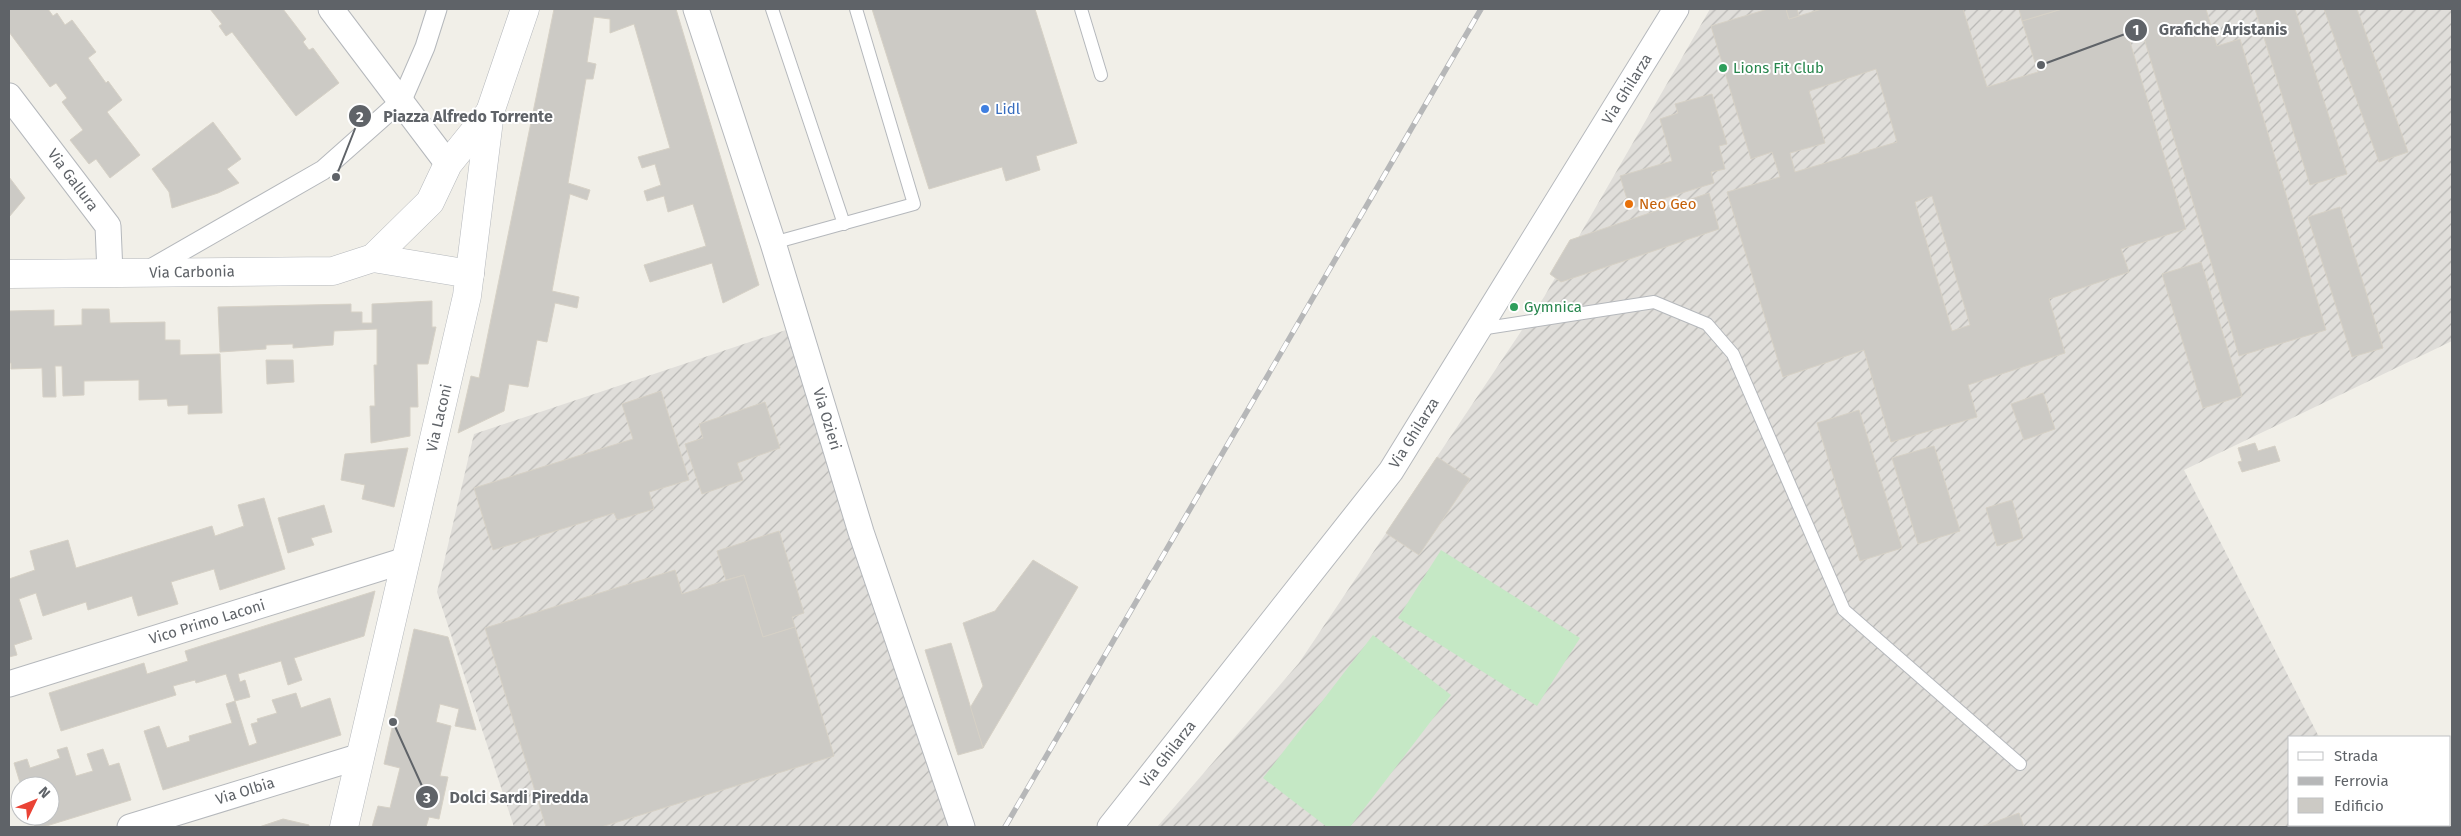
<svg xmlns="http://www.w3.org/2000/svg" width="2461" height="836" viewBox="0 0 2461 836" font-family="'Fira Sans',sans-serif">
<style>
.industrial{fill:url(#industrial-furrows)}
.pitch{fill:#c5e8c5}
.building{fill:#cccac5;stroke:#d6d1c6;fill-rule:evenodd}
.lines{fill:none;stroke-linecap:round;stroke-linejoin:round}
.service-casing{stroke:#b5b8bc;stroke-width:14}
.pedestrian-casing{stroke:#b5b8bc;stroke-width:21}
.minor-casing{stroke:#b5b8bc;stroke-width:27}
.tertiary-casing{stroke:#b5b8bc;stroke-width:29}
.service{stroke:#fff;stroke-width:12}
.pedestrian{stroke:#fff;stroke-width:19}
.minor{stroke:#fff;stroke-width:25}
.tertiary{stroke:#fff;stroke-width:28}
.rail-casing{stroke:#b6b7b8;stroke-width:5.5}
.rail{stroke:#fff;stroke-width:4;stroke-dasharray:11;stroke-linecap:butt}
.leisure-dot{fill:#2e9e5b;stroke:#fff;stroke-width:2}
.shop-dot{fill:#3f7fe0;stroke:#fff;stroke-width:2}
.food-dot{fill:#e8710a;stroke:#fff;stroke-width:2}
.labels{text-anchor:middle;dominant-baseline:central;stroke-width:4;stroke-linejoin:round;paint-order:stroke}
.leisure-label{font-size:15px;fill:#27864d;stroke:#fff;text-anchor:start}
.street-label{font-size:15px;fill:#5f6368;stroke:#fff}
.shop-label{font-size:15px;fill:#366cbe;stroke:#fff;text-anchor:start}
.food-label{font-size:15px;fill:#c56008;stroke:#fff;text-anchor:start}
.leader{fill:none;stroke:#5f6368;stroke-width:2}
.callout-dot{fill:#5f6368;stroke:#fff;stroke-width:2}
.mark-label{font-size:15px;text-anchor:middle;font-weight:bold;fill:#fff}
.callout-label{font-size:16px;text-anchor:middle;font-weight:bold;fill:#5f6368;stroke:#fff;stroke-width:4;stroke-linejoin:round;paint-order:stroke}
</style>
<defs>
<pattern id="industrial-furrows" width="10" height="10" patternUnits="userSpaceOnUse" patternTransform="scale(1.25)"><rect width="10" height="10" fill="#e0deda"/><path d="M-1 1l2-2M0 10L10 0M9 11l2-2" fill="none" stroke="#b9b8b5"/></pattern>
</defs>
<rect width="100%" height="100%" fill="#f1efe8"/>
<g class="industrial">
<polygon points="1710,9 2452,9 2452,341 2184,470 2319,737 2290,737 2290,825 2363,825 2364,827 1157,827 1299,663 1544,297"/>
<polygon points="798,326 948,776 976,827 514,827 437,592 474,434"/>
</g>
<g class="pitch">
<polygon points="1441,550 1580,638 1537,706 1398,618"/>
<polygon points="1373,635 1451,695 1350,827 1327,827 1263,778"/>
</g>
<g class="building">
<polygon points="9,9 48,9 53,16 57,13 65,25 72,20 96,52 88,58 106,83 108,81 122,100 107,112 140,155 110,178 96,159 89,164 70,140 83,130 62,102 67,98 56,83 50,87 9,32"/>
<polygon points="210,9 283,9 306,39 303,42 309,50 313,48 339,83 296,116 232,32 226,36 219,26 222,24"/>
<polygon points="554,9 676,9 759,285 723,303 712,263 650,282 644,265 706,246 693,204 668,212 664,196 647,201 644,191 661,185 655,164 642,168 638,157 670,148 634,24 610,33 610,19 594,17 587,62 596,64 593,79 586,79 568,183 590,190 587,200 570,194 552,291 579,297 577,308 555,303 547,342 537,340 528,387 509,384 504,411 458,433 471,376 479,378"/>
<polygon points="872,9 1035,9 1077,143 1036,156 1040,170 1006,181 1002,167 929,189"/>
<path d="M1768 9H1786L1789 19 1822 9H1963L1987 87 2038 72 2022 21 2062 9H2206L2217 46 2240 39 2326 330 2239 356 2144 38 2130 42 2186 229 2121 249 2129 272 2049 299 2065 353 1968 385 1977 417 1891 442 1864 350 1783 377 1727 192 1780 177 1772 152 1751 159 1711 26ZM1876 69 1897 142 1795 172 1790 153 1825 143 1809 91ZM1932 196 1970 325 1952 331 1915 202Z"/>
<polygon points="1786,9 1797,9 1799,16 1789,19"/>
<polygon points="2019,9 2062,9 2022,21"/>
<polygon points="2255,9 2295,9 2347,174 2310,185"/>
<polygon points="2324,9 2357,9 2408,152 2379,162"/>
<polygon points="1712,94 1727,144 1719,146 1725,169 1711,172 1714,183 1630,209 1620,176 1672,161 1660,119 1678,113 1675,104"/>
<polygon points="213,122 241,159 227,169 239,183 218,193 172,208 169,192 152,169"/>
<polygon points="9,177 25,198 9,217"/>
<polygon points="1709,193 1719,229 1561,282 1550,274 1570,240"/>
<polygon points="2340,207 2383,348 2352,357 2308,217"/>
<polygon points="2201,262 2242,396 2203,408 2162,274"/>
<polygon points="432,301 432,327 436,327 428,364 417,364 418,407 410,407 410,436 371,443 370,406 375,406 374,365 377,365 377,329 334,331 333,345 293,348 293,344 266,345 266,349 220,352 218,307 351,304 351,312 362,312 362,323 372,323 372,304"/>
<polygon points="82,309 109,309 110,323 165,322 165,340 180,340 180,355 220,354 222,413 188,414 188,405 168,406 167,399 139,400 139,380 84,381 84,395 63,396 62,366 55,366 56,397 43,397 42,368 11,369 11,363 9,363 9,311 54,310 54,326 82,325"/>
<polygon points="266,360 293,360 294,382 267,384"/>
<polygon points="661,391 689,480 649,492 654,509 617,520 614,513 493,550 474,488 633,439 622,404"/>
<polygon points="2043,393 2055,429 2024,440 2011,404"/>
<polygon points="765,402 780,448 737,463 743,480 702,494 685,444 703,438 699,424"/>
<polygon points="1859,410 1902,548 1860,561 1817,423"/>
<polygon points="2255,443 2258,451 2275,446 2280,461 2242,472 2238,462 2242,461 2238,448"/>
<polygon points="1934,446 1960,531 1918,544 1892,458"/>
<polygon points="408,448 394,507 362,499 365,485 341,480 345,454"/>
<polygon points="1437,457 1470,479 1419,555 1386,533"/>
<polygon points="264,498 285,569 220,590 214,569 171,582 178,604 138,616 132,596 88,610 86,602 43,616 36,593 19,599 32,639 14,645 17,655 9,657 9,579 35,570 30,551 68,540 76,568 212,526 215,536 244,526 238,505"/>
<polygon points="2012,500 2023,538 1997,546 1986,508"/>
<polygon points="324,505 332,532 311,538 314,545 288,553 278,518"/>
<polygon points="779,531 804,613 792,617 795,627 763,637 744,575 726,580 717,551"/>
<polygon points="1033,560 1078,587 983,748 970,708 983,686 963,623 995,611"/>
<polygon points="675,570 682,594 744,575 763,637 795,627 834,756 601,827 546,827 485,628"/>
<polygon points="375,591 364,636 294,658 302,680 288,685 281,661 238,674 240,682 245,680 250,697 235,701 226,674 196,683 195,680 173,686 176,695 61,731 49,693 144,663 147,674 188,661 185,651"/>
<polygon points="414,629 448,637 476,730 455,726 459,709 440,704 436,722 451,726 440,776 448,777 439,819 429,817 426,827 372,827 378,806 390,808 400,768 384,764"/>
<polygon points="951,643 983,748 958,755 925,650"/>
<polygon points="296,693 301,708 330,698 341,735 163,790 144,731 159,726 167,748 190,741 189,736 232,723 226,704 235,701 249,746 257,743 251,724 258,722 257,719 277,713 272,700"/>
<polygon points="67,747 76,776 93,771 87,754 103,749 109,766 119,763 131,800 43,827 35,827 31,816 50,816 50,786 21,786 14,763 27,759 30,768 60,758 57,750"/>
<polygon points="2019,813 2024,827 1981,827"/>
<polygon points="283,819 309,825 309,827 259,827"/>
</g>
<g class="lines">
<g class="service-casing">
<g id="service">
<polyline points="772,9 844,224"/>
<polyline points="1081,9 1101,75"/>
<polyline points="773,243 914,204 856,9"/>
<polyline points="1480,329 1654,302 1707,324 1733,354 1844,610 2020,764"/>
</g>
</g>
<g class="pedestrian-casing">
<polyline id="pedestrian" points="147,271 323,170 402,100 425,47 437,9"/>
</g>
<g class="minor-casing">
<g id="minor">
<polyline points="331,9 448,164"/>
<polyline points="696,9 773,243 861,532 962,827"/>
<polyline points="9,96 108,226 110,273"/>
<polyline points="9,684 406,560"/>
<polyline points="130,827 361,756"/>
<polyline points="1110,827 1391,471 1676,9"/>
</g>
</g>
<g class="tertiary-casing">
<g id="tertiary">
<polyline points="373,258 470,274"/>
<polyline points="9,274 333,271 373,258 430,202 448,164 490,112"/>
<polyline points="344,827 467,296 490,112 525,9"/>
</g>
</g>
<use href="#service" class="service"/>
<use href="#pedestrian" class="pedestrian"/>
<use href="#minor" class="minor"/>
<use href="#tertiary" class="tertiary"/>
<g class="rail-casing">
<polyline id="rail" points="1005,827 1481,9"/>
</g>
<use href="#rail" class="rail"/>
</g>
<g class="leisure-dot">
<circle cx="1723" cy="68" r="5"/>
<circle cx="1514" cy="307" r="5"/>
</g>
<circle class="shop-dot" cx="985" cy="109" r="5"/>
<circle class="food-dot" cx="1629" cy="204" r="5"/>
<g class="labels">
<g class="leisure-label">
<text x="1733" y="68">Lions Fit Club</text>
<text x="1524" y="307">Gymnica</text>
</g>
<g class="street-label">
<text transform="translate(1627 89) rotate(-58)">Via Ghilarza</text>
<text transform="translate(73 180) rotate(53)">Via Gallura</text>
<text transform="translate(192 272) rotate(-1)">Via Carbonia</text>
<text transform="translate(439 418) rotate(-77)">Via Laconi</text>
<text transform="translate(827 419) rotate(73)">Via Ozieri</text>
<text transform="translate(1414 433) rotate(-58)">Via Ghilarza</text>
<text transform="translate(207 622) rotate(-17)">Vico Primo Laconi</text>
<text transform="translate(1168 754) rotate(-52)">Via Ghilarza</text>
<text transform="translate(245 791) rotate(-17)">Via Olbia</text>
</g>
<g class="shop-label">
<text x="995" y="109">Lidl</text>
</g>
<g class="food-label">
<text x="1639" y="204">Neo Geo</text>
</g>
</g>
<path class="leader" d="M2041 65L2136 30M336 177L360 116M393 722L427 797"/>
<g class="callout-dot">
<circle cx="2041" cy="65" r="5"/>
<circle cx="336" cy="177" r="5"/>
<circle cx="393" cy="722" r="5"/>
<circle cx="2136" cy="30" r="12"/>
<circle cx="360" cy="116" r="12"/>
<circle cx="427" cy="797" r="12"/>
</g>
<g class="mark-label">
<text x="2136" y="35">1</text>
<text x="360" y="122">2</text>
<text x="427" y="803">3</text>
</g>
<g class="callout-label">
<text x="2223" y="35">Grafiche Aristanis</text>
<text x="468" y="122">Piazza Alfredo Torrente</text>
<text x="519" y="803">Dolci Sardi Piredda</text>
</g>
<rect width="2461" height="836" fill="none" stroke="#5f6368" stroke-width="20"/>
<rect x="2288" y="736" width="162" height="90" fill="#ffffff" stroke="#bfc1c3"/>
<rect x="2298" y="752" width="25" height="8" fill="#ffffff" stroke="#bfc1c3"/>
<text x="2334" y="761" font-size="15" fill="#5f6368">Strada</text>
<rect x="2298" y="777" width="25" height="8" fill="#b6b7b8" stroke="#bfc1c3"/>
<text x="2334" y="786" font-size="15" fill="#5f6368">Ferrovia</text>
<rect x="2298" y="798" width="25" height="15" fill="#cccac5" stroke="#bfc1c3"/>
<text x="2334" y="811" font-size="15" fill="#5f6368">Edificio</text>
<g transform="translate(35 801) rotate(47)"><circle r="24" fill="#ffffff" stroke="#bfc1c3"/>
<path d="M0-4L9 19L0 12L-9 19Z" fill="#ea4335"/>
<text y="-8" font-size="14" font-weight="bold" text-anchor="middle" fill="#5f6368">N</text>
</g>
</svg>
